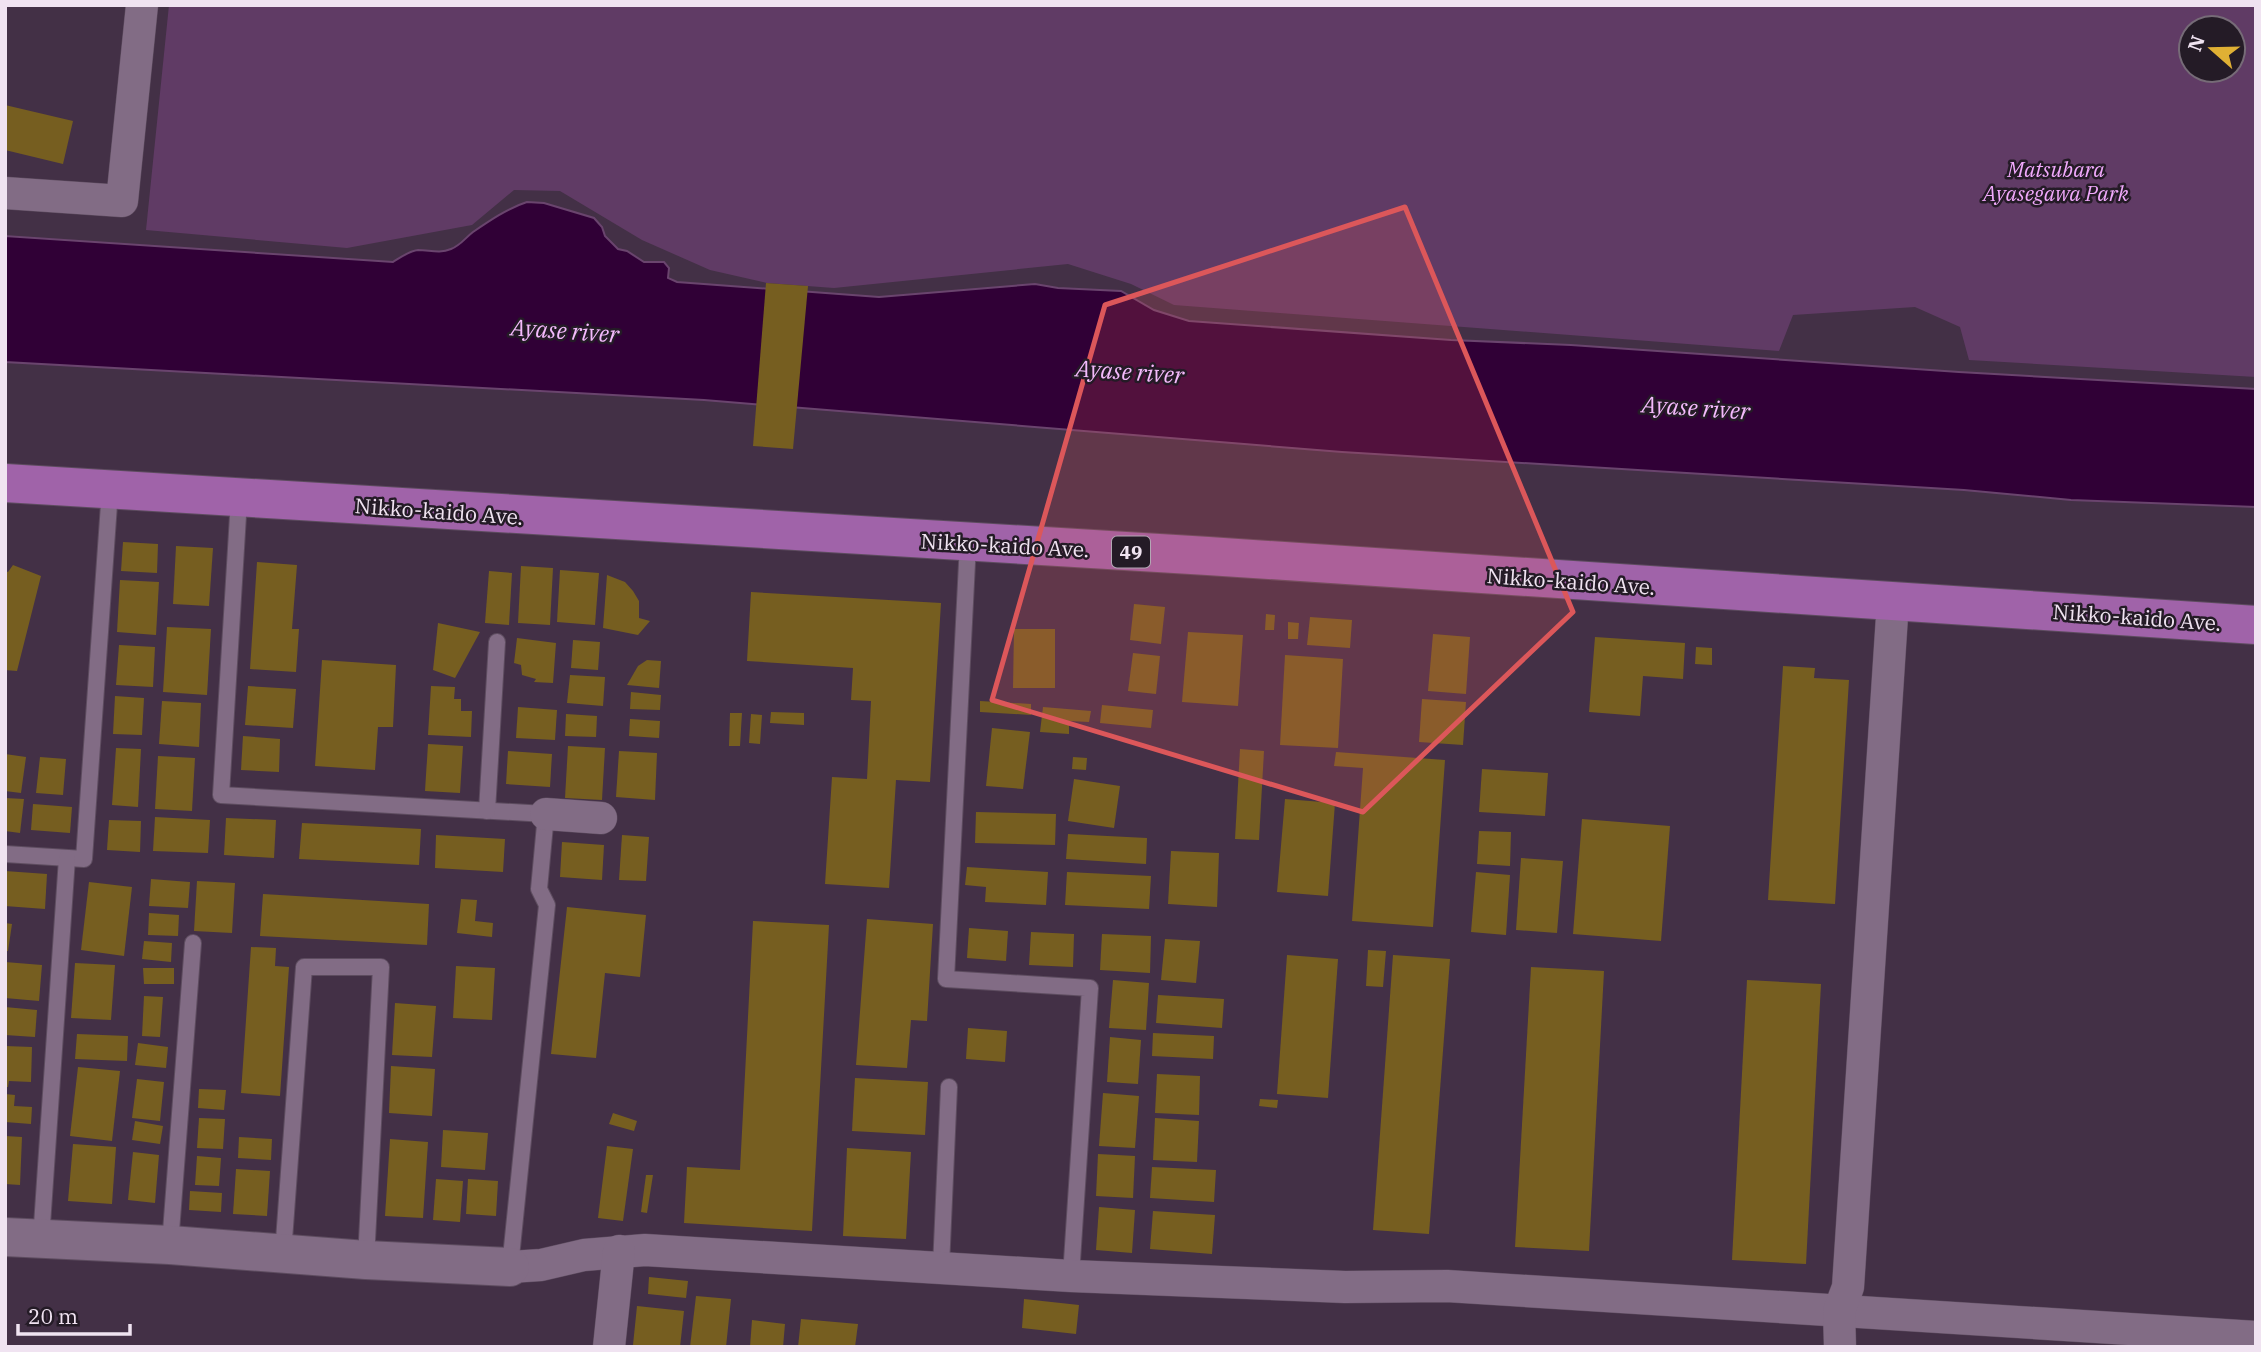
<svg xmlns="http://www.w3.org/2000/svg" width="2261" height="1352" viewBox="0 0 2261 1352" font-family="'IBM Plex Serif',serif">
<style>
.green{fill:#603b65;fill-rule:evenodd}
.water{fill:#300036;stroke:#6a446e;stroke-width:2}
.building{fill:#765e20}
.lines{fill:none;stroke-linecap:round;stroke-linejoin:round}
.service-casing{stroke:#5d4c5f;stroke-width:18}
.minor-casing{stroke:#5d4c5f;stroke-width:33}
.tertiary-casing{stroke:#5d4c5f;stroke-width:40}
.primary-casing{stroke:#5d4c5f;stroke-width:40}
.service{stroke:#826c85;stroke-width:16}
.minor{stroke:#826c85;stroke-width:32}
.tertiary{stroke:#826c85;stroke-width:38}
.primary{stroke:#a063a9;stroke-width:38}
.marked{fill:#dc575a;fill-opacity:0.2;stroke:#dc575a;stroke-width:5;stroke-linejoin:round}
.labels{text-anchor:middle;dominant-baseline:central;stroke-width:5;stroke-linejoin:round;paint-order:stroke}
.shield{fill:#241b26;stroke:#b3a7b4;stroke-width:2}
.shield-label{font-size:19px;font-weight:bold;fill:#f0e3f1}
.park-label{font-size:21px;font-style:italic;fill:#f1a9fc;stroke:#241b26}
.street-label{font-size:21px;fill:#f0e3f1;stroke:#241b26}
.water-label{font-size:23px;font-style:italic;fill:#f4bafc;stroke:#241b26}
</style>
<rect width="100%" height="100%" fill="#433046"/>
<path class="green" d="M169 5H2256V377L1969 360 1960 327 1915 307 1793 315 1779 351 1174 305 1131 284 1068 264 834 288 767 283 710 270 642 240 560 191 514 190 472 225 347 248 146 230ZM2191 28H2233V70H2191Z"/>
<path class="water" d="M527 202 544 203 594 218 602 227 605 236 618 249 627 251 644 262H664L669 268 668 278 677 282 879 297 1035 284 1058 288 1121 291 1154 310 1189 321 1451 340 1571 345 1959 372 2256 389V507L2071 500 1964 490 1342 452 704 400 5 362V236L393 262C401 257 409 251 418 250 430 250 439 254 451 249 461 245 465 238 473 232 489 221 508 208 527 202Z"/>
<g class="building">
<polygon points="5,105 73,121 63,164 5,150"/>
<polygon points="766,283 808,286 793,449 753,446"/>
<polygon points="123,542 158,544 157,573 121,571"/>
<polygon points="176,546 213,548 209,606 173,604"/>
<polygon points="257,562 297,565 292,629 299,629 296,672 250,669"/>
<polygon points="13,565 41,576 17,671 5,670 5,571 8,572"/>
<polygon points="521,566 553,568 550,625 518,623"/>
<polygon points="560,570 599,573 595,625 557,622"/>
<polygon points="489,571 512,573 509,625 485,623"/>
<polygon points="607,575 625,582 633,591 639,601 639,618 650,621 638,635 603,628"/>
<polygon points="120,580 159,582 156,635 117,632"/>
<polygon points="751,592 941,603 930,782 896,780 889,888 825,884 832,777 867,779 871,701 851,700 853,668 747,661"/>
<polygon points="1134,604 1165,607 1161,644 1130,640"/>
<polygon points="1266,614 1275,615 1274,630 1265,630"/>
<polygon points="1310,617 1352,620 1350,648 1307,645"/>
<polygon points="1288,622 1299,623 1298,639 1288,639"/>
<polygon points="438,623 480,632 455,678 433,670"/>
<polygon points="167,627 211,629 207,695 163,692"/>
<polygon points="1014,629 1055,629 1055,688 1013,688"/>
<polygon points="1188,632 1243,635 1238,706 1182,702"/>
<polygon points="1433,634 1470,637 1466,694 1428,691"/>
<polygon points="1595,637 1685,643 1683,679 1643,676 1640,716 1589,712"/>
<polygon points="517,638 556,643 553,683 534,682 536,679 522,675 521,665 514,663"/>
<polygon points="573,640 600,642 598,670 571,668"/>
<polygon points="119,645 155,647 153,687 116,685"/>
<polygon points="1696,647 1712,648 1712,665 1695,664"/>
<polygon points="1133,653 1160,656 1156,694 1128,691"/>
<polygon points="1285,655 1343,659 1338,748 1280,745"/>
<polygon points="322,660 396,665 393,727 378,727 375,770 315,766"/>
<polygon points="647,660 661,661 659,688 627,685 638,666"/>
<polygon points="1783,666 1815,668 1814,678 1849,680 1835,904 1768,900"/>
<polygon points="570,675 605,677 603,706 567,703"/>
<polygon points="248,686 296,689 293,728 245,725"/>
<polygon points="431,686 455,687 454,699 461,699 461,711 472,711 471,737 428,735"/>
<polygon points="631,692 661,695 660,710 630,709"/>
<polygon points="115,696 144,698 142,735 113,734"/>
<polygon points="1422,699 1466,702 1463,745 1419,742"/>
<polygon points="162,701 201,703 199,747 159,744"/>
<polygon points="980,701 1031,704 1031,715 980,712"/>
<polygon points="1102,705 1153,710 1151,728 1100,723"/>
<polygon points="518,707 557,710 555,740 516,738"/>
<polygon points="1043,707 1091,711 1089,722 1069,721 1069,734 1040,732"/>
<polygon points="771,712 804,713 804,725 770,723"/>
<polygon points="730,713 742,713 740,746 729,746"/>
<polygon points="566,714 597,716 596,737 565,736"/>
<polygon points="751,714 762,715 760,744 749,743"/>
<polygon points="630,719 660,721 659,738 629,736"/>
<polygon points="992,728 1030,732 1023,789 986,786"/>
<polygon points="243,736 280,739 279,772 241,770"/>
<polygon points="428,744 463,746 460,793 425,791"/>
<polygon points="568,746 605,748 602,800 565,798"/>
<polygon points="116,748 141,749 138,807 112,805"/>
<polygon points="1240,749 1264,751 1259,840 1235,839"/>
<polygon points="508,751 552,754 550,787 506,784"/>
<polygon points="619,751 657,753 655,800 616,797"/>
<polygon points="1336,752 1445,760 1433,927 1352,921 1363,768 1334,766"/>
<polygon points="5,754 26,757 21,793 5,791"/>
<polygon points="158,756 195,758 192,811 155,809"/>
<polygon points="40,757 66,759 63,795 36,793"/>
<polygon points="1073,757 1087,758 1086,770 1072,769"/>
<polygon points="1482,769 1548,773 1545,816 1479,812"/>
<polygon points="1074,779 1120,786 1114,828 1068,821"/>
<polygon points="5,798 24,799 20,833 5,831"/>
<polygon points="1285,799 1335,803 1328,896 1277,892"/>
<polygon points="33,804 72,807 70,833 31,830"/>
<polygon points="976,812 1056,814 1055,845 975,843"/>
<polygon points="155,817 210,820 208,853 153,851"/>
<polygon points="226,818 276,820 274,858 224,855"/>
<polygon points="1582,819 1670,826 1661,941 1573,934"/>
<polygon points="109,820 141,821 140,852 107,850"/>
<polygon points="302,823 421,829 419,865 299,859"/>
<polygon points="1479,831 1511,832 1510,866 1477,864"/>
<polygon points="1068,834 1147,838 1146,864 1066,859"/>
<polygon points="436,835 505,839 503,872 435,868"/>
<polygon points="622,835 649,837 646,881 619,880"/>
<polygon points="562,842 604,845 602,880 560,877"/>
<polygon points="1171,851 1219,853 1217,907 1168,904"/>
<polygon points="1521,858 1563,861 1557,933 1516,930"/>
<polygon points="967,867 1048,872 1046,905 985,902 986,887 965,885"/>
<polygon points="5,871 47,874 45,909 5,906"/>
<polygon points="1067,872 1151,876 1149,909 1065,905"/>
<polygon points="1476,872 1510,875 1506,935 1471,932"/>
<polygon points="151,879 190,882 188,908 149,906"/>
<polygon points="197,881 235,883 232,933 194,931"/>
<polygon points="89,882 132,887 124,956 81,950"/>
<polygon points="263,894 429,904 427,945 260,936"/>
<polygon points="461,899 477,900 475,921 493,923 492,937 457,933"/>
<polygon points="567,907 646,915 640,977 605,973 596,1058 551,1054"/>
<polygon points="149,913 179,915 178,936 148,935"/>
<polygon points="867,919 933,924 927,1021 911,1020 907,1068 856,1065"/>
<polygon points="753,921 829,925 812,1231 684,1223 687,1167 740,1170"/>
<polygon points="5,923 12,924 8,951 5,951"/>
<polygon points="969,928 1008,931 1006,961 967,958"/>
<polygon points="1031,932 1074,934 1073,967 1029,965"/>
<polygon points="1102,934 1151,936 1150,973 1100,970"/>
<polygon points="1165,939 1200,941 1196,983 1161,980"/>
<polygon points="144,941 172,943 171,962 142,959"/>
<polygon points="251,947 276,948 275,966 289,967 280,1096 241,1093"/>
<polygon points="1368,950 1386,951 1383,987 1366,986"/>
<polygon points="1287,955 1338,959 1328,1098 1277,1094"/>
<polygon points="1393,955 1450,959 1429,1234 1373,1230"/>
<polygon points="5,962 42,965 39,1001 5,998"/>
<polygon points="75,963 115,965 111,1020 71,1018"/>
<polygon points="456,966 495,968 492,1020 453,1018"/>
<polygon points="1531,967 1604,971 1589,1251 1515,1247"/>
<polygon points="143,968 174,968 174,984 144,984"/>
<polygon points="1113,980 1149,983 1146,1030 1109,1028"/>
<polygon points="1747,980 1821,984 1806,1264 1732,1260"/>
<polygon points="1158,995 1224,999 1222,1028 1156,1023"/>
<polygon points="144,996 163,997 160,1037 142,1036"/>
<polygon points="395,1003 436,1006 432,1057 392,1055"/>
<polygon points="5,1007 37,1010 35,1037 5,1035"/>
<polygon points="968,1028 1007,1031 1005,1062 966,1059"/>
<polygon points="1153,1033 1214,1036 1213,1059 1152,1056"/>
<polygon points="77,1034 128,1036 127,1061 75,1059"/>
<polygon points="1110,1037 1141,1040 1138,1084 1107,1082"/>
<polygon points="138,1043 168,1047 166,1068 135,1065"/>
<polygon points="5,1046 32,1047 31,1082 9,1081 8,1087 5,1087"/>
<polygon points="391,1066 435,1069 432,1116 389,1113"/>
<polygon points="78,1067 120,1071 112,1141 70,1136"/>
<polygon points="1157,1074 1200,1076 1199,1115 1155,1113"/>
<polygon points="855,1078 928,1082 925,1135 852,1131"/>
<polygon points="137,1079 164,1082 160,1121 132,1118"/>
<polygon points="199,1089 226,1090 224,1110 198,1108"/>
<polygon points="1103,1093 1139,1096 1135,1148 1099,1146"/>
<polygon points="5,1094 15,1095 14,1106 32,1107 31,1124 5,1122"/>
<polygon points="1260,1099 1278,1100 1277,1108 1259,1106"/>
<polygon points="613,1113 637,1121 634,1131 609,1124"/>
<polygon points="199,1118 225,1119 223,1149 197,1148"/>
<polygon points="1155,1118 1199,1121 1197,1162 1153,1160"/>
<polygon points="135,1121 163,1126 160,1144 132,1140"/>
<polygon points="443,1130 488,1133 485,1170 441,1167"/>
<polygon points="5,1136 22,1137 20,1185 5,1184"/>
<polygon points="239,1137 272,1139 271,1160 238,1158"/>
<polygon points="390,1139 428,1142 423,1218 385,1216"/>
<polygon points="73,1144 116,1147 112,1204 68,1201"/>
<polygon points="607,1146 633,1149 623,1221 598,1218"/>
<polygon points="847,1148 911,1152 906,1239 843,1236"/>
<polygon points="133,1152 159,1155 155,1203 128,1200"/>
<polygon points="1098,1154 1135,1156 1133,1198 1096,1196"/>
<polygon points="197,1156 221,1158 219,1186 195,1185"/>
<polygon points="1152,1167 1216,1170 1214,1202 1150,1198"/>
<polygon points="236,1169 270,1171 267,1216 233,1214"/>
<polygon points="646,1175 653,1175 647,1213 641,1212"/>
<polygon points="436,1179 463,1181 460,1222 433,1220"/>
<polygon points="468,1179 498,1181 496,1216 466,1214"/>
<polygon points="190,1191 222,1193 221,1212 189,1210"/>
<polygon points="1099,1207 1135,1210 1132,1253 1096,1250"/>
<polygon points="1153,1211 1215,1215 1212,1254 1150,1249"/>
<polygon points="649,1277 688,1281 686,1298 648,1294"/>
<polygon points="696,1296 731,1299 726,1347 690,1347"/>
<polygon points="1024,1299 1079,1305 1076,1334 1022,1328"/>
<polygon points="637,1306 684,1311 680,1347 633,1345"/>
<polygon points="801,1319 858,1324 855,1347 798,1347"/>
<polygon points="752,1320 785,1324 783,1347 750,1347"/>
</g>
<g class="lines">
<g class="service-casing">
<g id="service">
<polyline points="239,499 221,795 546,814 539,889 547,905 510,1267"/>
<polyline points="968,543 946,979 1090,988 1071,1276"/>
<polyline points="487,811 497,642"/>
<polyline points="5,854 84,859 110,490"/>
<polyline points="41,1240 67,858"/>
<polyline points="170,1245 193,943"/>
<polyline points="283,1254 304,967 381,967 366,1260"/>
<polyline points="941,1267 949,1087"/>
</g>
</g>
<g class="minor-casing">
<g id="minor">
<polyline points="5,193 122,201 142,5"/>
<polyline points="546,814 601,818"/>
<polyline points="510,1267 541,1265 584,1255 645,1250 1071,1276 1345,1287 1447,1286 2256,1337"/>
<polyline points="609,1347 619,1251"/>
<polyline points="1840,1347 1839,1311 1848,1287 1893,601"/>
</g>
</g>
<g class="tertiary-casing">
<polyline id="tertiary" points="5,1237 170,1245 366,1260 510,1267"/>
</g>
<g class="primary-casing">
<polyline id="primary" points="5,483 1208,556 2256,625"/>
</g>
<use href="#service" class="service"/>
<use href="#minor" class="minor"/>
<use href="#tertiary" class="tertiary"/>
<use href="#primary" class="primary"/>
</g>
<path class="marked" d="M1405 207 1573 612 1363 812 992 700 1105 305Z"/>
<g class="labels">
<rect class="shield" x="1112" y="536.5" width="38" height="31" rx="5"/>
<g class="shield-label">
<text x="1131" y="552">49</text>
</g>
<g class="park-label">
<text x="2056" y="169">Matsubara<tspan x="2056" dy="24">Ayasegawa Park</tspan></text>
</g>
<g class="street-label">
<text transform="translate(439 511) rotate(4)">Nikko-kaido Ave.</text>
<text transform="translate(1005 545) rotate(3)">Nikko-kaido Ave.</text>
<text transform="translate(1571 581) rotate(4)">Nikko-kaido Ave.</text>
<text transform="translate(2137 617) rotate(4)">Nikko-kaido Ave.</text>
</g>
<g class="water-label">
<text transform="translate(565 330) rotate(4)">Ayase river</text>
<text transform="translate(1130 371) rotate(4)">Ayase river</text>
<text transform="translate(1696 407) rotate(4)">Ayase river</text>
</g>
</g>
<rect width="2261" height="1352" fill="none" stroke="#f0e3f1" stroke-width="14"/>
<g transform="translate(2212 49) rotate(290)"><circle r="33" fill="#241b26" stroke="#766b77" stroke-width="2"/>
<path d="M0-5L12 26L0 18L-12 26Z" fill="#e0b034"/>
<text y="-10" font-size="19" font-weight="bold" text-anchor="middle" fill="#f0e3f1">N</text>
</g>
<path d="M18 1324v10h112v-10" fill="none" stroke="#f0e3f1" stroke-width="3.5"/>
<text x="28" y="1324" font-size="21" fill="#f0e3f1" stroke="#241b26" stroke-width="5" paint-order="stroke">20 m</text>
</svg>
